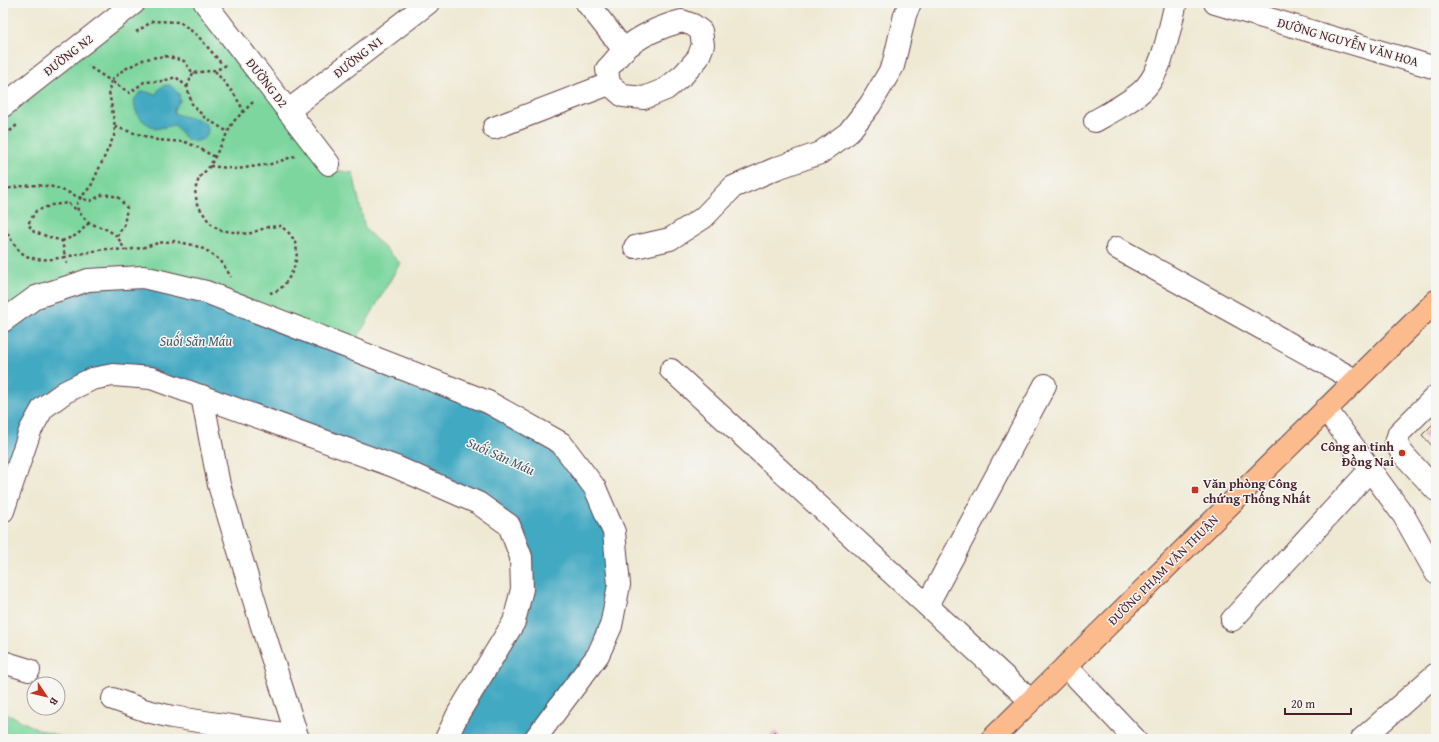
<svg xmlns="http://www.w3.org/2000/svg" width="1439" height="742" viewBox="0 0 1439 742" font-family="'Gentium Book Plus',serif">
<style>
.green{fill:#7cd69d;stroke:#637a64}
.water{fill:#42a9c2;stroke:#466476}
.building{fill:#e0adc1}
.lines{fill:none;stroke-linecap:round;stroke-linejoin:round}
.minor-casing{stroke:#633d44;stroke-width:24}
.major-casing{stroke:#633d44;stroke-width:24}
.path{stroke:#633d44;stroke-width:2.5;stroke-dasharray:3 3;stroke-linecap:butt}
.minor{stroke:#fff;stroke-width:22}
.major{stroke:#fbbb8d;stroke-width:22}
.poi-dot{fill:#c8321e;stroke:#f6f6f2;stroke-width:1.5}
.labels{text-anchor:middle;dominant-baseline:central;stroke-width:3;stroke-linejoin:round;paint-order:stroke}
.street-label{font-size:13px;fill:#4a1f2b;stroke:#f6f6f2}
.poi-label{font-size:13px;font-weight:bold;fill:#4a1f2b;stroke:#f6f6f2;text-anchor:end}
.water-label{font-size:14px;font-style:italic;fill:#475667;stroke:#f6f6f2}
</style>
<rect width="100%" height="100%" fill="#f6f6f2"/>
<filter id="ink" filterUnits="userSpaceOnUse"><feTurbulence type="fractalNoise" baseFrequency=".025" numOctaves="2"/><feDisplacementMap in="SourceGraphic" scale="8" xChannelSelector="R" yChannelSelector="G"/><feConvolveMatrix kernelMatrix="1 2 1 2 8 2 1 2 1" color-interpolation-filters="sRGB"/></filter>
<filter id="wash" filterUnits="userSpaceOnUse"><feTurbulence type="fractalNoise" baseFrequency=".012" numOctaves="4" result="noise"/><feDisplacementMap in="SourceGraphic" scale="16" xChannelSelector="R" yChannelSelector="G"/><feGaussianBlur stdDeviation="0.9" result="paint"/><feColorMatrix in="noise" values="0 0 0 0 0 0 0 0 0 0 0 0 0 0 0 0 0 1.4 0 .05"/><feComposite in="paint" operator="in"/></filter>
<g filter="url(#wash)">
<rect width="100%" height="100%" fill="#efe9d3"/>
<g class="green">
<polygon points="142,3 197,3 328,169 353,173 365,229 400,263 355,342 3,311 3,113"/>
<polygon points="6,713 37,729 68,739 3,739 3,717"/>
</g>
<g class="water">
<path d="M165 85H170L179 94 180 101 174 109V113C183 118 194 116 203 122 216 131 201 147 187 139 182 136 179 129 175 125L155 129C141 120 135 117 134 100 142 89 143 90 155 95L160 88Z"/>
<polygon points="142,285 203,299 484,409 556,449 588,492 606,533 612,585 602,625 591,650 526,739 454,739 522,624 517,520 152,370 61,384 3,485 3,330 39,305 89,288"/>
</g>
<g id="blocks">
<g class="building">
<polygon points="1436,421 1436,450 1422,435"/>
<polygon points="775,731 783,739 767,739"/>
</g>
</g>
</g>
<g filter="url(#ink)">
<use href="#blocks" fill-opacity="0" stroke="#633d44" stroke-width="1"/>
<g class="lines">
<g class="minor-casing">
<g id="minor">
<polyline points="205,3 329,164"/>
<polyline points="587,3 624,50"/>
<polyline points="1215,3 1436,68"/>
<path d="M682 21 693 25 701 31 703 45 698 58 684 74 666 89 644 98 623 96 609 84 607 69C613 63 618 56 624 50 639 36 662 26 682 21Z"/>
<polyline points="3,106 134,3"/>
<polyline points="288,111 428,3"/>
<path d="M1095 121C1109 113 1136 99 1146 87 1164 66 1169 29 1176 3"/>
<polyline points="494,128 609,84"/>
<polyline points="635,247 670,239 703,218 733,187 777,168 820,153 848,133 870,105 893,66 905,15 910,3"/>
<polyline points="1117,248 1355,380"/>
<polyline points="3,321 36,297 74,285 88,280 143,277 206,292 488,402 561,443 595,488 614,532 619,585 611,626 598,655 535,739"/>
<polyline points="671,370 1031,701"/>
<polyline points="202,396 219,485 261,623 298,739"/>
<polyline points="1436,396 1399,433 1396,443 1402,453 1436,490"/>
<polyline points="1326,409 1404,516 1436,573"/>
<polyline points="3,511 30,431 43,408 65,392 92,379 113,375 151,378 396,467 478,503 509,525 521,557 522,589 514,622 458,714 446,739"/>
<polyline points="927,605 1045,385"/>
<polyline points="1232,620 1370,470"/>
<polyline points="3,662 29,670"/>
<polyline points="1066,666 1135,739"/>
<polyline points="113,699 147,711 172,717 297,736"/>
<polyline points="1362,739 1436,674"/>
</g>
</g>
<g class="major-casing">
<polyline id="major" points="992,739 1436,301"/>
</g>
<g class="path">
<polyline points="136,32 153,21 180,22 198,36 222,64"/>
<path d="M226 65C216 72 205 71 193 73L184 61 165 56 145 59 123 70 111 81 130 93 144 82 163 81 176 77 187 87 192 104 204 117 228 132"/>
<polyline points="215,71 234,94 244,111"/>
<polyline points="187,87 193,73"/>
<path d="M253 102 233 122 210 166 199 178 195 190 197 204 209 222 219 230 248 234 268 227 281 226C284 229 290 233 292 237 303 252 293 276 281 288 278 291 273 292 270 293"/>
<polyline points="115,127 157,140 185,142 195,146 215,157"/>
<polyline points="3,141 9,132 17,125"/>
<polyline points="210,166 237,169 271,164 295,156"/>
<path d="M3 190C21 185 42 183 60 189 70 193 79 198 90 201L104 194 118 197 127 208 124 225 117 236"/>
<path d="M3 222C17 257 28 264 65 257L62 241 34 232 28 224 36 211 52 205 68 203 78 211"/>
<polyline points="62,241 77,235 89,223"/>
<polyline points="125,250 141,248 158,243 174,241 193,245 206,250 221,261 231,277"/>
<polyline points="67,264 65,257 104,249 125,250 117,236 108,230 89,223 78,211 77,202 91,186 114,136 115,127 109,91 111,81 88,66"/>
</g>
<use href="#minor" class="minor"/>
<use href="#major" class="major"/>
</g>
</g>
<g class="poi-dot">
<circle cx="1402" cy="453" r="4"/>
<rect x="1191" y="486" width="8" height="8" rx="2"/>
</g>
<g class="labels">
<g class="street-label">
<text transform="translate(1348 42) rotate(16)">ĐƯỜNG NGUYỄN VĂN HOA</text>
<text transform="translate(68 55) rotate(-38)">ĐƯỜNG N2</text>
<text transform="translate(358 57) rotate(-38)">ĐƯỜNG N1</text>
<text transform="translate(267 83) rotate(52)">ĐƯỜNG D2</text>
<text transform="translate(1163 570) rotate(-45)">ĐƯỜNG PHẠM VĂN THUẬN</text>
</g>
<g class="poi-label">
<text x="1394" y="446">Công an tỉnh<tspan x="1394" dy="15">Đồng Nai</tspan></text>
<text x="1203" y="483" text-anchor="start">Văn phòng Công<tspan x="1203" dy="15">chứng Thống Nhất</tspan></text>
</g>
<g class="water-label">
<text x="196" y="341">Suối Săn Máu</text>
<text transform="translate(501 456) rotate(24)">Suối Săn Máu</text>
</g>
</g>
<rect width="1439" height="742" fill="none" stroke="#f6f6f2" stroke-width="16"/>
<g transform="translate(46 696) rotate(125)"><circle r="19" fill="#f6f6f2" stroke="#b1a0a2"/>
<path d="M0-3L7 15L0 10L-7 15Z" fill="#c8321e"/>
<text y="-6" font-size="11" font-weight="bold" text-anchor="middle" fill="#4a1f2b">B</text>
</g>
<path d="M1285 708v6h66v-6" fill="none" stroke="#4a1f2b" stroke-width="2"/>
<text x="1291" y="708" font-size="12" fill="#4a1f2b" stroke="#f6f6f2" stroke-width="3" paint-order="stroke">20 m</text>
</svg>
